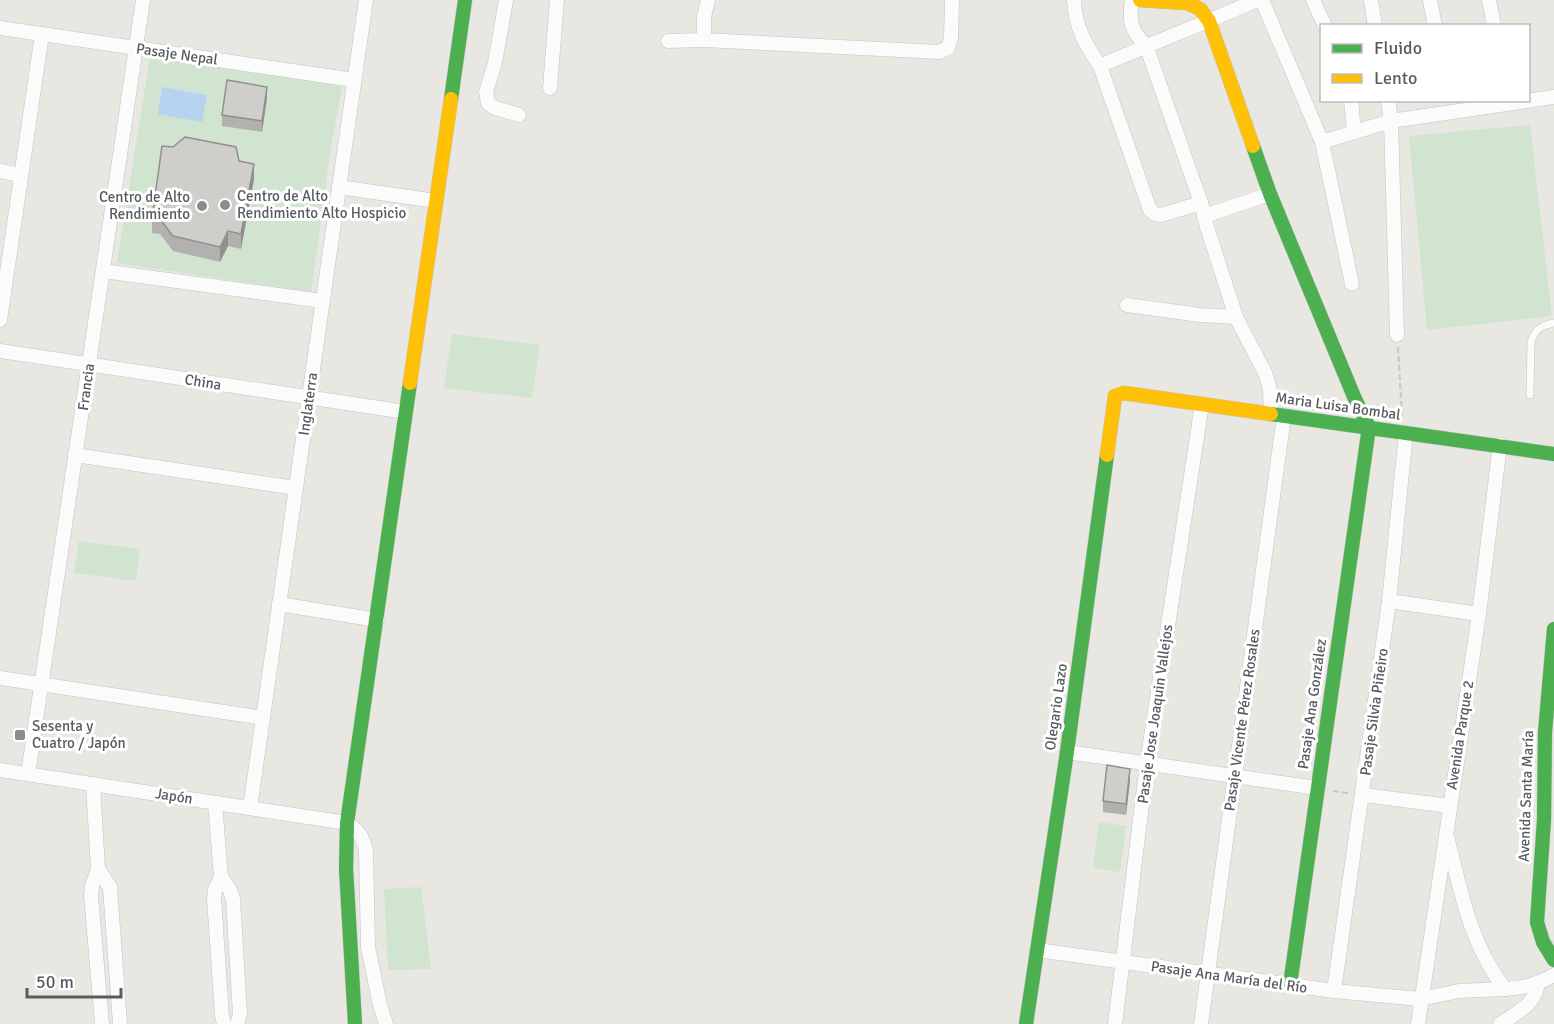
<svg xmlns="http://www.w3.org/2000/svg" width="1554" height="1024" viewBox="0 0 1554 1024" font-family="Signika,sans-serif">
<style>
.green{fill:#d0e4cf}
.water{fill:#b6d3f2}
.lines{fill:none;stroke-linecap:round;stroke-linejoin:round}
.lane-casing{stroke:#c4c4c3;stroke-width:8}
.street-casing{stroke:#c4c4c3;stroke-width:15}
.fast-casing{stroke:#c5c5c4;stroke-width:15}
.slow-casing{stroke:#c5c5c4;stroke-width:15}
.path{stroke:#c4c8c6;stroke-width:2;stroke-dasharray:6 3;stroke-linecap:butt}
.lane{stroke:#fcfbfb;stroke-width:7}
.street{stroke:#fcfbfb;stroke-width:14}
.fast{stroke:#4caf50;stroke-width:14}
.slow{stroke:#ffc107;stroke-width:14}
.wall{fill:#b2b1af}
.shaded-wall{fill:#91908e}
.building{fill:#cfcecb;stroke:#91908e;stroke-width:1.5}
.poi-dot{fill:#8a8c8e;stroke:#fff;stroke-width:2}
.labels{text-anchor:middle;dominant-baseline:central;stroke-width:6;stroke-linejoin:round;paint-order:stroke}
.street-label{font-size:15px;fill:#585b60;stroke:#fff}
.poi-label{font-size:15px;fill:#585b60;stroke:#fff;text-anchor:start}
</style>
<rect width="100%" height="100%" fill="#e8e7e2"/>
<g class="green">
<polygon points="150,57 289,77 342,87 331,147 311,292 117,263"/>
<polygon points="1530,125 1552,316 1427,330 1409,136"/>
<polygon points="452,334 540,345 532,398 444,388"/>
<polygon points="79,541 140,549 136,581 74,573"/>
<polygon points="1099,822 1126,826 1120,872 1093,868"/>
<polygon points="421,887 431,969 388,970 384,889"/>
</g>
<polygon class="water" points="162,87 207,95 202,122 158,114"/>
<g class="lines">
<g class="lane-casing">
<path id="lane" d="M1530 395 1531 342C1535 329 1541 326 1554 323"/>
</g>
<g class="street-casing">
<g id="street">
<polyline points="506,0 495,63 486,92 488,103 495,108 519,115"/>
<path d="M1074 0C1075 27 1085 44 1100 66"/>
<path d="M1132 0C1129 20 1130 31 1146 45"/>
<polyline points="1262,0 1322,142 1352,284"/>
<polyline points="1313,0 1325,26"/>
<polyline points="1371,0 1375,26"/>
<polyline points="1430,0 1435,26"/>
<polyline points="1489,0 1494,26"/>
<polyline points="0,28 354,80"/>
<polyline points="704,40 704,17 708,0"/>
<polyline points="668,41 704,40 939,52 948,48 951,38 952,0"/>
<polyline points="1146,45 1201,203 1207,227 1236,317 1266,375 1270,390 1271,414"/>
<polyline points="550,88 557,0"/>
<polyline points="1351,100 1354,132"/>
<polyline points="1388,100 1391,121 1397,335"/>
<polyline points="1322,142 1391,121 1554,97"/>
<polyline points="0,171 21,175"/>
<polyline points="339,187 436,201"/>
<path d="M1201 203 1161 215 1155 214 1150 210 1100 66C1152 43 1205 23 1257 0"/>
<polyline points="1204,216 1270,194"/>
<polyline points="103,271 322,301"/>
<polyline points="1127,305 1200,315 1236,317"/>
<polyline points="0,320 42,34"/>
<polyline points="0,351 406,412"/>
<polyline points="75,455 296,488"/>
<polyline points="1389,601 1479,614"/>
<polyline points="279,604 377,620"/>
<polyline points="0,678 263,718"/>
<polyline points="1067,752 1317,788"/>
<path d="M0 770 347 823C359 830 363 838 366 851L368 947 380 1005 386 1024"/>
<polyline points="28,774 143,0"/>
<polyline points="93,784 98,869 92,886 91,895 102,1024"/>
<polyline points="1363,795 1450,806"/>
<polyline points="215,803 221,877 215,890 214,898 222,1016 224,1024"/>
<polyline points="250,808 366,0"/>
<path d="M1448 840C1461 893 1471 946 1505 989 1523 988 1539 984 1554 975"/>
<polyline points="98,869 110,887 120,1024"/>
<polyline points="221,877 230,890 233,899 240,1014 237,1024"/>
<polyline points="1037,950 1334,991 1420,999 1459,991 1505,989"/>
<polyline points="1334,991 1389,601 1406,433"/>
<polyline points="1115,1024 1147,763 1202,404"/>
<polyline points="1201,1024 1284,416"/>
<polyline points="1418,1024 1479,614 1500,445"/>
<path d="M1500 1024C1517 1012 1535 1006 1538 983"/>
</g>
</g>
<g class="fast-casing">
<g id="fast">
<polyline points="451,99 465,0"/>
<polyline points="1253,146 1270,194 1355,399 1369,427 1290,985"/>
<polyline points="1271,414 1554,454"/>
<polyline points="1554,629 1545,732 1544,820 1537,922 1543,942 1554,960"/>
<polyline points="355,1024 346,868 347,823 410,383"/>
<polyline points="1026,1024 1067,752 1107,455"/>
</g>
</g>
<g class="slow-casing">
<g id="slow">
<polyline points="1140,0 1187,3 1200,9 1209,21 1253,146"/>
<polyline points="410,383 451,99"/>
<polyline points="1107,455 1115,396 1124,393 1271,414"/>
</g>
</g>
<g class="path">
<polyline points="1398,347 1402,416"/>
<polyline points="1333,791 1348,793"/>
</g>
<use href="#lane" class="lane"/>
<use href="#street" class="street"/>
<use href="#fast" class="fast"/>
<use href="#slow" class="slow"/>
</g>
<g class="wall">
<polygon points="267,98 262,132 222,126 222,115"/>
<polygon points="173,147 239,161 254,179 241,249 228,246 220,262 173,251 160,234 152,233 152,218"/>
<polygon points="1130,780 1126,815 1103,812 1103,801"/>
</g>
<g class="shaded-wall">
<polygon points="267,87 267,98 262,132 262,121"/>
<polygon points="254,164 254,179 241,249 241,234"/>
<polygon points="228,231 228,246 220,262 220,247"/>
<polygon points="1130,769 1130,780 1126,815 1126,804"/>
</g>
<g class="building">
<polygon points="227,80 267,87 262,121 222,115"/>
<polygon points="185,137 236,147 239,161 254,164 241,234 228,231 220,247 173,236 160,219 152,218 162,146 173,147"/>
<polygon points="1107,765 1130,769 1126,804 1103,801"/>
</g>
<g class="poi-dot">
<circle cx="225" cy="205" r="6"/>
<circle cx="202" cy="206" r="6"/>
<rect x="14" y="729" width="12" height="12" rx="3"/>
</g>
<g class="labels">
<g class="street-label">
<text transform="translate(177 54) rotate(8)">Pasaje Nepal</text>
<text transform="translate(203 382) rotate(9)">China</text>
<text transform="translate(86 387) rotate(-82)">Francia</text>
<text transform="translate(308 404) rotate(-82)">Inglaterra</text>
<text transform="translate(1338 406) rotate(8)">Maria Luisa Bombal</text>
<text transform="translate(1312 704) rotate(-82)">Pasaje Ana González</text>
<text transform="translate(1056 707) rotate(-82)">Olegario Lazo</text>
<text transform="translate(1374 712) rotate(-82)">Pasaje Silvia Piñeiro</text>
<text transform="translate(1155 714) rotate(-82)">Pasaje Jose Joaquin Vallejos</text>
<text transform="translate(1242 720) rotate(-82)">Pasaje Vicente Pérez Rosales</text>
<text transform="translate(1460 735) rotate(-81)">Avenida Parque 2</text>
<text transform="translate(174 796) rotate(9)">Japón</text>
<text transform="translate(1526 796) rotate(-88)">Avenida Santa María</text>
<text transform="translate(1229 977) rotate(8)">Pasaje Ana María del Río</text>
</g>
<g class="poi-label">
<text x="237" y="196">Centro de Alto<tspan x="237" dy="17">Rendimiento Alto Hospicio</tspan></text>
<text x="190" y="197" text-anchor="end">Centro de Alto<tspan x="190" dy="17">Rendimiento</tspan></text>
<text x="32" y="726">Sesenta y<tspan x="32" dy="17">Cuatro / Japón</tspan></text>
</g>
</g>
<rect x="1320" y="24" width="210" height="78" fill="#ffffff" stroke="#bcbdbf" stroke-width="1.5"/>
<rect x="1332" y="44" width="30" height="9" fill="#4caf50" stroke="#bcbdbf" stroke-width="1.5"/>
<text x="1374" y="54" font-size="18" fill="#585b60">Fluido</text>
<rect x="1332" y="74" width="30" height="9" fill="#ffc107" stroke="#bcbdbf" stroke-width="1.5"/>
<text x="1374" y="84" font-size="18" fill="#585b60">Lento</text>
<path d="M27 988v9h94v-9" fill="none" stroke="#585b60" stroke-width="3"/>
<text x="36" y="988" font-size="18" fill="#585b60" stroke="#ffffff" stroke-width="4.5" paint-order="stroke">50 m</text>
</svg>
